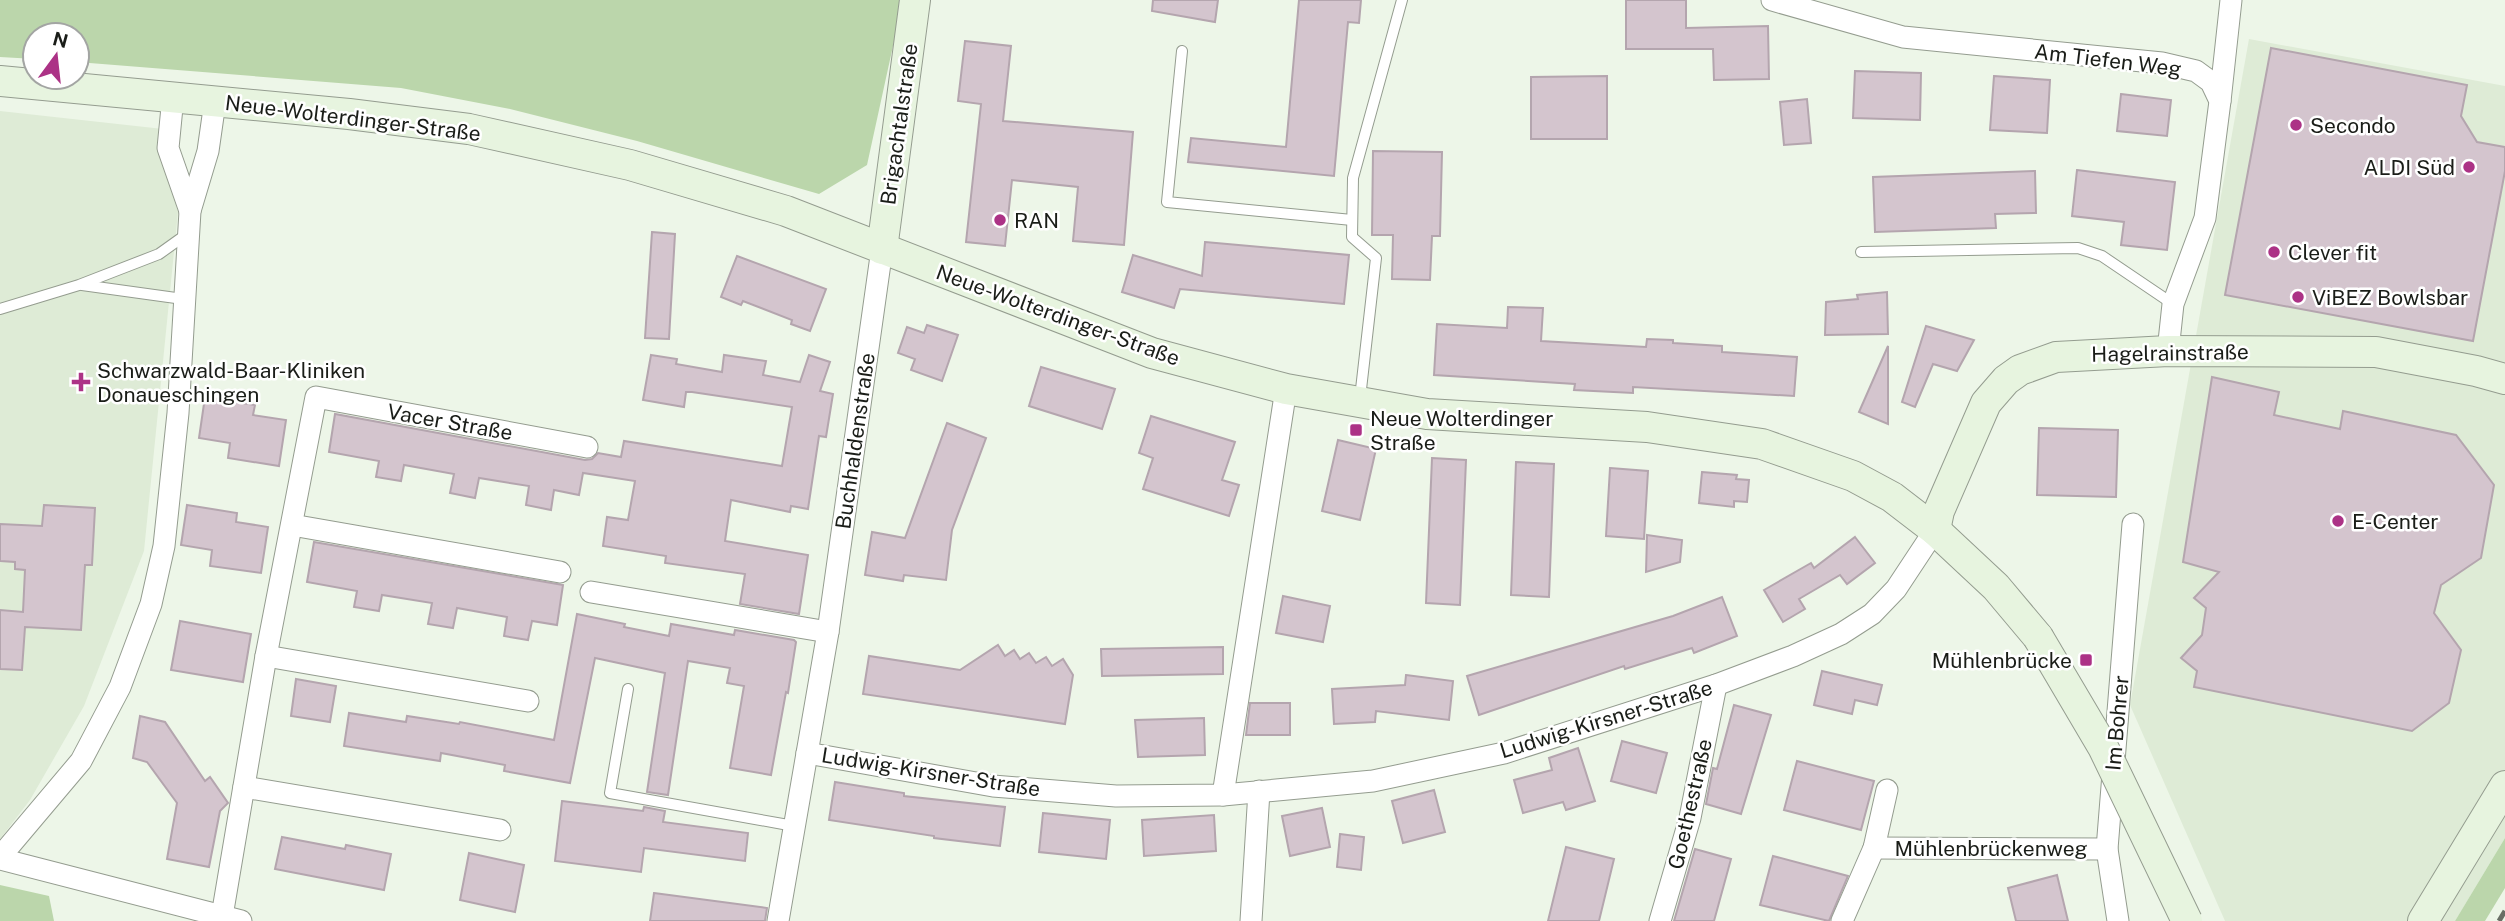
<svg xmlns="http://www.w3.org/2000/svg" width="2505" height="921" viewBox="0 0 2505 921" font-family="'Public Sans',sans-serif">
<style>
.built{fill:#deebd6}
.green{fill:#bbd6ab}
.building{fill:#d4c5ce;stroke:#b4a5ae;stroke-width:2}
.lines{fill:none;stroke-linecap:round;stroke-linejoin:round}
.lane-casing{stroke:#949c8f;stroke-width:12}
.street-casing{stroke:#949c8f;stroke-width:23}
.secondary-casing{stroke:#949c8f;stroke-width:32}
.lane{stroke:#fff;stroke-width:10}
.street{stroke:#fff;stroke-width:21}
.secondary{stroke:#e7f4df;stroke-width:30}
.rail{stroke:#696e65;stroke-width:5;stroke-dasharray:12 12;stroke-linecap:butt}
.secondary-bridge-casing{stroke:#949c8f;stroke-width:32;stroke-linecap:butt}
.secondary-bridge{stroke:#e7f4df;stroke-width:30}
.poi-dot{fill:#ac3286;stroke:#fff;stroke-width:2.5}
.labels{text-anchor:middle;dominant-baseline:central;stroke-width:5;stroke-linejoin:round;paint-order:stroke}
.street-label{font-size:21px;fill:#1a1d18;stroke:#fff}
.poi-label{font-size:21px;fill:#1a1d18;stroke:#fff;text-anchor:start}
</style>
<rect width="100%" height="100%" fill="#edf6e8"/>
<g class="built">
<polygon points="2249,39 2505,86 2505,838 2455,921 2225,921 2130,705"/>
<polygon points="0,111 163,129 162,149 178,212 144,551 84,706 30,800 0,839"/>
</g>
<g class="green">
<polygon points="0,0 903,0 867,165 819,194 637,141 510,109 401,88 77,62 77,35 35,35 35,59 0,57"/>
<polygon points="2505,838 2505,888 2485,921 2455,921"/>
<polygon points="0,885 49,896 54,921 0,921"/>
</g>
<g class="building">
<polygon points="1153,0 1218,0 1215,22 1152,11"/>
<polygon points="1299,0 1361,0 1359,23 1348,22 1334,176 1188,162 1191,138 1286,147"/>
<polygon points="1626,0 1686,0 1686,28 1768,26 1769,79 1714,80 1713,49 1626,49"/>
<polygon points="965,41 1011,46 1003,121 1133,132 1124,245 1073,241 1078,187 1012,180 1005,246 966,242 981,104 958,101"/>
<polygon points="2271,48 2467,85 2461,116 2477,142 2505,147 2505,171 2473,341 2225,295"/>
<polygon points="1855,71 1921,73 1920,120 1853,118"/>
<polygon points="1607,76 1607,139 1531,139 1531,77"/>
<polygon points="1994,76 2050,80 2047,133 1990,130"/>
<polygon points="2121,94 2171,100 2167,136 2117,131"/>
<polygon points="1807,99 1811,143 1784,145 1780,102"/>
<polygon points="1373,151 1442,152 1440,236 1432,236 1430,280 1392,279 1393,235 1372,235"/>
<polygon points="2077,170 2175,182 2167,250 2121,245 2124,222 2072,216"/>
<polygon points="2035,171 2036,213 1995,214 1996,228 1875,232 1873,177"/>
<polygon points="652,232 675,234 669,339 645,338"/>
<polygon points="1205,242 1349,255 1344,304 1180,289 1174,308 1122,292 1133,255 1202,276"/>
<polygon points="737,256 826,289 810,331 791,324 792,320 743,301 741,305 721,297"/>
<polygon points="1887,292 1888,334 1825,335 1826,302 1858,299 1857,295"/>
<polygon points="1508,307 1543,308 1541,341 1646,347 1647,339 1673,340 1673,343 1722,346 1722,352 1797,357 1794,396 1633,387 1633,393 1574,390 1575,384 1434,375 1437,324 1507,328"/>
<polygon points="927,325 958,335 942,381 911,370 915,359 898,353 907,327 924,333"/>
<polygon points="1926,326 1974,340 1957,371 1933,364 1915,407 1902,402"/>
<polygon points="1888,346 1888,424 1859,412"/>
<polygon points="651,355 677,359 676,364 722,372 724,355 766,361 763,375 800,382 809,355 830,362 820,391 833,394 826,437 819,436 808,509 791,506 790,512 731,500 725,541 808,555 799,614 740,604 745,574 665,563 666,556 603,546 607,517 628,520 635,481 583,473 579,495 554,490 551,510 526,505 529,486 479,478 475,498 450,493 454,474 404,465 401,481 376,477 379,461 329,452 335,414 585,460 592,459 598,453 621,457 624,441 782,466 792,407 692,392 686,392 684,407 643,400"/>
<polygon points="1041,367 1115,389 1102,429 1029,406"/>
<polygon points="2212,377 2279,392 2274,415 2340,429 2343,411 2456,435 2494,485 2481,558 2441,585 2434,613 2461,650 2449,703 2412,731 2194,687 2197,671 2181,658 2202,635 2206,608 2194,598 2219,572 2183,562"/>
<polygon points="205,397 255,405 253,415 286,420 279,466 228,458 230,443 199,438"/>
<polygon points="1151,416 1235,442 1222,480 1239,485 1229,516 1143,489 1153,458 1139,453"/>
<polygon points="947,423 986,438 952,530 946,580 904,575 903,581 865,575 872,532 905,538"/>
<polygon points="2039,428 2118,430 2116,497 2037,495"/>
<polygon points="1338,440 1376,449 1360,520 1322,511"/>
<polygon points="1432,458 1466,460 1460,605 1426,603"/>
<polygon points="1516,462 1554,464 1549,597 1511,595"/>
<polygon points="1610,468 1648,471 1644,539 1606,536"/>
<polygon points="1702,472 1737,475 1736,479 1749,480 1747,502 1734,501 1734,507 1699,503"/>
<polygon points="44,505 95,508 92,565 85,565 81,630 25,627 22,670 0,669 0,610 23,612 25,570 15,569 15,562 0,561 0,524 42,526"/>
<polygon points="187,505 237,513 236,522 268,527 261,573 210,566 212,550 181,545"/>
<polygon points="1647,535 1682,540 1680,562 1646,572"/>
<polygon points="1855,537 1875,563 1847,584 1840,575 1799,599 1805,609 1783,622 1764,590 1811,563 1814,568"/>
<polygon points="314,542 563,585 557,625 532,621 528,640 504,636 507,617 457,608 453,628 428,624 432,603 382,595 379,611 354,607 357,591 307,582"/>
<polygon points="1283,596 1330,606 1323,642 1276,633"/>
<polygon points="1722,597 1737,636 1694,653 1692,648 1625,669 1624,666 1479,715 1467,676 1673,616"/>
<polygon points="577,614 625,624 624,627 669,636 671,624 734,635 735,630 794,640 796,642 788,693 786,692 771,775 730,768 744,686 727,683 730,668 688,661 668,795 647,792 665,673 595,658 570,783 504,771 505,765 441,753 440,761 344,746 349,713 406,722 407,716 459,724 460,722 554,740"/>
<polygon points="180,621 251,634 243,682 171,670"/>
<polygon points="998,645 1005,656 1014,650 1020,659 1029,653 1036,663 1046,657 1052,666 1063,659 1073,675 1065,724 863,694 869,656 960,670"/>
<polygon points="1223,647 1223,674 1102,676 1101,649"/>
<polygon points="1822,671 1882,685 1877,705 1855,700 1852,714 1814,705"/>
<polygon points="1406,675 1453,681 1449,720 1376,711 1375,722 1334,724 1332,689 1405,685"/>
<polygon points="296,679 336,686 330,722 291,716"/>
<polygon points="1250,703 1290,703 1290,735 1246,735"/>
<polygon points="1734,705 1771,715 1741,814 1706,804 1713,768 1717,769"/>
<polygon points="140,716 165,722 205,781 210,777 228,803 220,811 209,867 167,859 177,803 147,762 133,758"/>
<polygon points="1204,718 1205,755 1138,757 1135,720"/>
<polygon points="1622,741 1667,753 1656,793 1611,781"/>
<polygon points="1578,748 1595,801 1566,810 1563,802 1523,813 1514,780 1552,770 1549,758"/>
<polygon points="1797,761 1874,781 1861,830 1784,810"/>
<polygon points="835,782 904,793 904,796 1005,807 1000,846 934,838 934,836 829,820"/>
<polygon points="1434,790 1445,832 1403,843 1392,801"/>
<polygon points="562,801 643,811 644,807 665,811 663,822 748,833 745,861 644,848 641,872 555,861"/>
<polygon points="1322,808 1330,847 1290,856 1282,816"/>
<polygon points="1043,813 1110,820 1106,859 1039,852"/>
<polygon points="1214,815 1216,851 1144,856 1142,820"/>
<polygon points="1340,834 1364,837 1361,870 1337,867"/>
<polygon points="282,837 345,849 346,845 391,854 384,890 275,869"/>
<polygon points="1566,847 1614,859 1599,921 1548,921"/>
<polygon points="1695,849 1731,859 1714,921 1674,921"/>
<polygon points="469,853 524,865 515,912 460,900"/>
<polygon points="1773,856 1848,876 1829,921 1760,905"/>
<polygon points="2057,875 2068,921 2016,921 2008,888"/>
<polygon points="654,893 767,908 765,921 650,921"/>
</g>
<g class="lines">
<g class="lane-casing">
<g id="lane">
<polyline points="1182,51 1167,202 1352,220"/>
<polyline points="1861,252 2078,248 2102,256 2173,304"/>
<polyline points="82,285 183,299"/>
<polyline points="0,309 79,285 159,254 187,234"/>
<polyline points="1360,398 1376,258 1352,237 1353,178 1402,0"/>
<polyline points="628,689 610,793 794,826"/>
</g>
</g>
<g class="street-casing">
<g id="street">
<polyline points="1772,0 1903,37 2162,63 2196,71 2211,82 2220,101 2205,218 2173,304 2168,351"/>
<polyline points="173,97 168,148 190,211"/>
<polyline points="2220,101 2231,0"/>
<polyline points="292,525 560,572"/>
<polyline points="591,592 828,632"/>
<polyline points="266,656 528,701"/>
<polyline points="807,753 993,786 1116,796 1223,795 1373,781 1504,753 1716,685 1793,656 1841,634 1872,614 1896,589 1935,530"/>
<polyline points="244,787 500,830"/>
<polyline points="1223,795 1286,389"/>
<polyline points="1874,848 2107,849"/>
<polyline points="0,857 81,761 120,687 151,604 164,546 178,413 190,211 208,151 215,102"/>
<polyline points="0,859 241,921"/>
<polyline points="222,916 266,656 316,397 587,447"/>
<polyline points="778,921 828,632 882,249"/>
<polyline points="1251,921 1259,791"/>
<polyline points="1660,921 1690,818 1716,685"/>
<polyline points="1842,921 1874,848 1887,790"/>
<polyline points="2118,921 2107,849 2133,524"/>
</g>
</g>
<g class="secondary-casing">
<g id="secondary">
<polyline points="0,81 349,114 469,129 630,165 786,211 1152,353 1286,389 1427,414 1647,427 1762,444 1853,476 1892,497 1935,530 1996,587 2038,637"/>
<polyline points="882,249 915,0"/>
<polyline points="1935,530 1939,511 1986,403 2006,380 2020,370 2056,357 2168,351 2376,352 2476,371 2505,379"/>
<polyline points="2423,921 2505,786"/>
</g>
</g>
<use href="#lane" class="lane"/>
<use href="#street" class="street"/>
<use href="#secondary" class="secondary"/>
<polyline class="rail" points="2499,921 2505,911"/>
<g class="secondary-bridge-casing">
<polyline id="secondary-bridge" points="2038,637 2103,747 2187,921"/>
</g>
<use href="#secondary-bridge" class="secondary-bridge"/>
</g>
<g class="poi-dot">
<circle cx="2296" cy="125" r="7"/>
<circle cx="2469" cy="167" r="7"/>
<circle cx="1000" cy="220" r="7"/>
<circle cx="2274" cy="252" r="7"/>
<circle cx="2298" cy="297" r="7"/>
<path d="M77.5 371.5h7v7h7v7h-7v7h-7v-7h-7v-7h7z"/>
<rect x="1349" y="423" width="14" height="14" rx="3.5"/>
<circle cx="2338" cy="521" r="7"/>
<rect x="2079" y="653" width="14" height="14" rx="3.5"/>
</g>
<g class="labels">
<g class="street-label">
<text transform="translate(2108 60) rotate(7)">Am Tiefen Weg</text>
<text transform="translate(353 118) rotate(7)">Neue-Wolterdinger-Straße</text>
<text transform="translate(899 124) rotate(-82)">Brigachtalstraße</text>
<text transform="translate(1058 315) rotate(20)">Neue-Wolterdinger-Straße</text>
<text transform="translate(2170 353) rotate(-1)">Hagelrainstraße</text>
<text transform="translate(450 422) rotate(10)">Vacer Straße</text>
<text transform="translate(855 441) rotate(-82)">Buchhaldenstraße</text>
<text transform="translate(1606 719) rotate(-17)">Ludwig-Kirsner-Straße</text>
<text transform="translate(2117 723) rotate(-85)">Im Bohrer</text>
<text transform="translate(931 772) rotate(9)">Ludwig-Kirsner-Straße</text>
<text transform="translate(1690 804) rotate(-77)">Goethestraße</text>
<text x="1991" y="848">Mühlenbrückenweg</text>
</g>
<g class="poi-label">
<text x="2310" y="125">Secondo</text>
<text x="2455" y="167" text-anchor="end">ALDI Süd</text>
<text x="1014" y="220">RAN</text>
<text x="2288" y="252">Clever fit</text>
<text x="2312" y="297">ViBEZ Bowlsbar</text>
<text x="97" y="370">Schwarzwald-Baar-Kliniken<tspan x="97" dy="24">Donaueschingen</tspan></text>
<text x="1370" y="418">Neue Wolterdinger<tspan x="1370" dy="24">Straße</tspan></text>
<text x="2352" y="521">E-Center</text>
<text x="2072" y="660" text-anchor="end">Mühlenbrücke</text>
</g>
</g>
<g transform="translate(56 56) rotate(15)"><circle r="33" fill="#ffffff" stroke="#a3a5a3" stroke-width="2"/>
<path d="M0-5L12 26L0 18L-12 26Z" fill="#ac3286"/>
<text y="-10" font-size="19" font-weight="bold" text-anchor="middle" fill="#1a1d18">N</text>
</g>
</svg>
